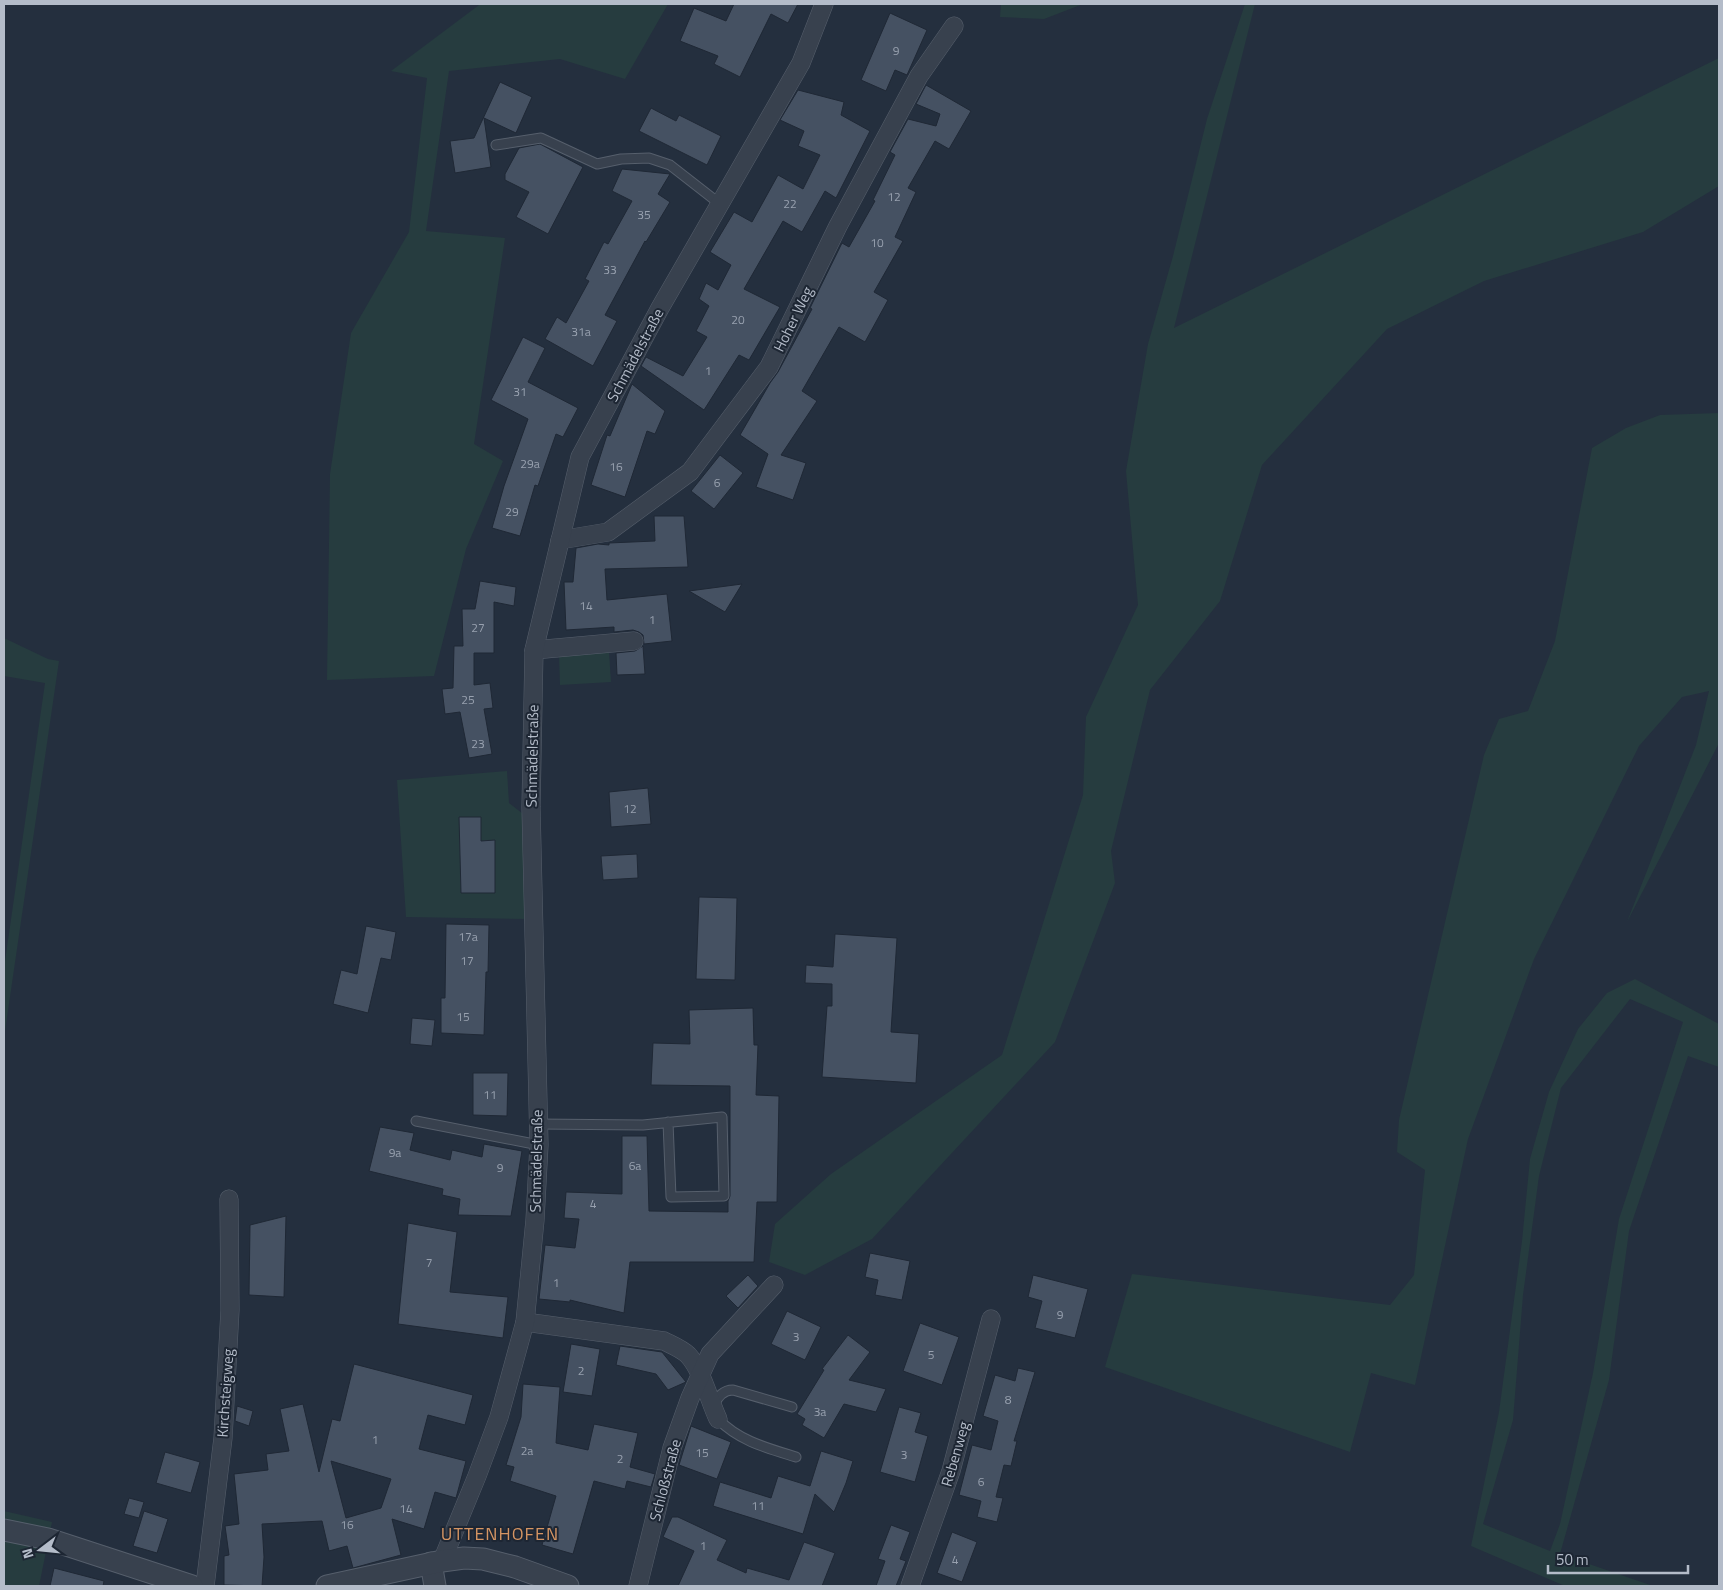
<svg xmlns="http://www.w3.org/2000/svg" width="1723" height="1590" viewBox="0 0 1723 1590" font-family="'Titillium Web',sans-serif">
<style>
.green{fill:#263c3f;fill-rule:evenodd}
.building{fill:#455162;stroke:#1f2835;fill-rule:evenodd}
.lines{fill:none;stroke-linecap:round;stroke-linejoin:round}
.service-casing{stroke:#565f6c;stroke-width:11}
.minor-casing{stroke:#565f6c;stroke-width:19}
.tertiary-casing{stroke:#565f6c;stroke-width:23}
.service{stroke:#38414e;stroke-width:9}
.minor{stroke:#38414e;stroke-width:18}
.tertiary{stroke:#38414e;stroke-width:21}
.labels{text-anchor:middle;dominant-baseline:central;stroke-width:4;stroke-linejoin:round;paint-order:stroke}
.number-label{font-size:12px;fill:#98a1af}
.street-label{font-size:15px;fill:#b4bcc9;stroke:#1d2633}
.quarter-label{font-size:18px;letter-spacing:1px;fill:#d59563;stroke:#1d2633}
</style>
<rect width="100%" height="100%" fill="#242f3e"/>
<g class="green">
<polygon points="487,4 668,4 625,79 560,59 449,71 426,231 505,238 474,444 503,461 466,549 434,676 327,680 330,474 351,333 409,232 427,78 391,71 479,5"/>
<polygon points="1001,4 1083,4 1044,19 1000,17"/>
<polygon points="1245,4 1255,4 1174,328 1719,58 1719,186 1643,232 1484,281 1387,329 1262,465 1220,601 1150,690 1111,851 1115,883 1055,1042 872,1239 805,1275 769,1262 775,1224 831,1174 1002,1055 1083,795 1086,717 1138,605 1126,471 1148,344 1173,256 1207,119"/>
<polygon points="1719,413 1719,743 1627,922 1696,745 1709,691 1682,697 1639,746 1534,959 1468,1139 1415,1385 1371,1373 1350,1452 1105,1367 1132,1274 1390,1305 1414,1275 1425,1170 1397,1152 1399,1120 1484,755 1499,719 1528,711 1555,641 1592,448 1626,428 1660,415"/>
<polygon points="4,638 48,659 59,661 4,1038 4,968 45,683 4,676"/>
<polygon points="609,652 611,682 560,685 559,655"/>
<polygon points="507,771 509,803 527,817 528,919 406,917 397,780"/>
<path d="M1635 979 1719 1024V1067L1688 1056 1629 1231 1609 1380 1560 1554 1653 1586H1565L1471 1546 1499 1412 1522 1241 1530 1159 1549 1092 1578 1029 1607 993ZM1630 999 1683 1022 1619 1219 1593 1373 1560 1524 1550 1551 1483 1524 1513 1420 1523 1295 1539 1176 1561 1088Z"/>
<polygon points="4,1511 52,1522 39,1586 4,1586"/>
</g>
<g class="building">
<polygon points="734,4 798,4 788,23 771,14 740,77 714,64 718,56 680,41 694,8 726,21"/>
<polygon points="890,13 927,30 907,75 895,70 886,91 861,80"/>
<polygon points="500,82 532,97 516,133 484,118 491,167 455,173 450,141 474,138"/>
<polygon points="926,85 971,111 949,149 935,141 908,188 916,192 895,237 903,241 874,292 888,300 865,342 839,327 802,391 817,401 781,455 806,463 793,500 756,487 768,454 740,435 770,383 778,372 812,309 810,308 842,243 849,247 875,201 873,200 895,155 890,152 908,119 936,126 940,114 916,104"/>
<polygon points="798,90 844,102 841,115 870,131 836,198 825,191 802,232 783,221 744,289 780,307 749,360 739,355 704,410 641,366 646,357 683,376 707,337 696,331 709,306 699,299 706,283 718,290 731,265 710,252 734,212 752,222 778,175 803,189 820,155 798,146 804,131 780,120"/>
<polygon points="651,108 676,121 679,115 721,136 707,165 639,131"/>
<polygon points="540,144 583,167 548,234 516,217 529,192 505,180 505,174 519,148"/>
<polygon points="622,169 670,174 658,194 670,202 646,242 645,241 605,315 617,321 593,366 545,339 557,317 566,323 589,281 585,279 604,242 608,244 632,201 612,191"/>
<polygon points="523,337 545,348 528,382 578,408 563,437 556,434 538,486 535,485 520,536 492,528 504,486 528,419 491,400"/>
<polygon points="632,384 665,411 655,434 647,431 625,497 591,485 607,435 610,436"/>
<polygon points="720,455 743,473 714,509 691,491"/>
<polygon points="654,516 684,516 688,567 605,569 607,600 667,594 672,641 644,644 643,635 639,632 633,630 614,632 614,627 566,630 564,582 573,582 576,548 598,544 609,545 609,543 655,541"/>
<polygon points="480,581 516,587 514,606 494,602 494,653 474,653 474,685 490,683 493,708 484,709 492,754 469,758 460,712 445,714 442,689 453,688 454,646 463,646 462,609 475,609"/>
<polygon points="742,584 725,612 689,591"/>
<polygon points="643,646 645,674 617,675 616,653 635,651"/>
<polygon points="648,788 651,824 611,827 609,792"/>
<polygon points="459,817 481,817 481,841 495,840 495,893 461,893"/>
<polygon points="637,854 638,878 603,880 601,856"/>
<polygon points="699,897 737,898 735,980 696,979"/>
<polygon points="446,924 489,925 488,972 486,972 484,1035 441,1033 441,998 445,998"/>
<polygon points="366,926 396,932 391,960 381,958 368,1013 333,1004 341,970 357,974"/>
<polygon points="835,934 897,938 891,1032 919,1034 916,1083 822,1077 827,1006 832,1006 832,984 805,983 806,965 833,967"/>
<polygon points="753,1008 754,1045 758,1045 756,1095 779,1096 777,1202 757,1202 754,1262 630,1262 624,1313 570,1300 570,1302 539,1299 545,1245 575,1248 579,1219 564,1218 566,1192 622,1194 622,1136 647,1136 649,1211 728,1212 728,1201 730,1196 730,1086 651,1085 653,1043 690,1044 689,1010"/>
<polygon points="412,1018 435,1020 432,1046 410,1044"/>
<polygon points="473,1073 508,1073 507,1116 473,1115"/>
<polygon points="380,1127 414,1133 410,1150 450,1160 452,1150 482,1157 484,1144 522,1151 511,1216 458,1215 460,1199 442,1195 443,1189 369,1171"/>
<polygon points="286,1216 284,1297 249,1295 250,1225"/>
<polygon points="408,1223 457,1232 450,1292 508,1297 503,1338 398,1324"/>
<polygon points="870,1253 910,1261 902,1300 875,1295 878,1280 865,1277"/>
<polygon points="748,1275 758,1286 738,1308 726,1296"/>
<polygon points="1033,1275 1088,1289 1075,1338 1035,1328 1042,1301 1028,1297"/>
<polygon points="787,1311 821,1327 805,1360 771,1344"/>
<polygon points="920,1323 959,1337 942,1385 903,1371"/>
<polygon points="848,1335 870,1352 849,1380 886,1389 876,1412 844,1404 824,1438 802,1425 805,1419 797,1414 824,1370 822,1369"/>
<polygon points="571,1344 600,1349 592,1396 563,1392"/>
<polygon points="620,1346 662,1352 686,1382 668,1390 656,1374 616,1365"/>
<path d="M354 1364 473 1395 465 1425 428 1415 419 1449 466 1461 456 1498 435 1492 424 1529 392 1519 401 1555 353 1568 347 1546 329 1551 322 1521 262 1524 264 1557 262 1586 224 1585V1556L229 1555 225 1526 239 1524 234 1474 268 1470 266 1454 289 1451 280 1409 303 1404 319 1472 332 1419 340 1421ZM331 1461 391 1479 381 1508 346 1518Z"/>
<polygon points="1018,1368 1035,1372 1014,1441 1017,1441 1011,1466 1004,1465 996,1497 1003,1498 997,1522 977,1517 981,1501 959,1495 972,1445 991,1450 998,1421 983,1416 995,1375 1015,1381"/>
<polygon points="523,1384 560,1387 556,1443 588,1450 594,1424 638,1433 630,1467 655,1474 651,1487 627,1481 625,1489 594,1481 573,1554 542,1545 556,1496 510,1481 514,1467 506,1465 521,1417"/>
<polygon points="237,1406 253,1411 249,1426 235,1421"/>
<polygon points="899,1407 921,1413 915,1432 928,1436 915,1482 880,1472"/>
<polygon points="691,1426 731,1442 717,1479 679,1465"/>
<polygon points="821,1451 853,1461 846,1483 834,1512 815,1494 803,1534 713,1506 720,1482 771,1498 778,1476 810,1486"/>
<polygon points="165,1452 200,1462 191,1493 156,1483"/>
<polygon points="129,1498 144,1502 139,1518 124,1514"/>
<polygon points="144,1511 168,1519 157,1553 133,1546"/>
<polygon points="672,1517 678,1517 727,1540 717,1560 746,1573 747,1568 789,1580 804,1542 835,1553 822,1586 678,1586 694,1551 663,1537"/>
<polygon points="891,1525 910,1532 900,1559 906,1561 896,1586 876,1586 885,1561 878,1559"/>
<polygon points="952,1532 977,1542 962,1582 937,1573"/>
<polygon points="54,1568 104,1581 103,1586 50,1586"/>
</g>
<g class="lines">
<g class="service-casing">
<g id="service">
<polyline points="496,145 541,138 597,164 621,159 649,158 670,165 720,204"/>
<polyline points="416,1121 539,1145"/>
<polyline points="538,1124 643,1125 722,1117 724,1196 671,1197 668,1122"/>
<path d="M712 1407C718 1398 722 1390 733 1390L792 1407"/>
<path d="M718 1419C739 1441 767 1448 796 1457"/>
</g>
</g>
<g class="minor-casing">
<g id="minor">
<polyline points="560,540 608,532 690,472 769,367 838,226 919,76 954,26"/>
<polyline points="534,650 634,641"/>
<path d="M525 1322 664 1341C672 1345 682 1349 688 1355 702 1370 709 1400 718 1419"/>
<polyline points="442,1561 477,1476 499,1417 525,1322 535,1220 539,1145 531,807 534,650 580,457 660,308 801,63 824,4"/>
<polyline points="205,1586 223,1438 230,1310 229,1199"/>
<polyline points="638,1586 672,1448 690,1398 710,1354 774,1285"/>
<polyline points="910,1586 951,1471 991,1319"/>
</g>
</g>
<g class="tertiary-casing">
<g id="tertiary">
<polyline points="4,1530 48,1539 192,1586"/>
<polyline points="431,1563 435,1586"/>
<polyline points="327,1586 442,1561 464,1558 483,1559 515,1567 568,1586"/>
</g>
</g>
<use href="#service" class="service"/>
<use href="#minor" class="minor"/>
<use href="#tertiary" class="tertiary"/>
</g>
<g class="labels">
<g class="number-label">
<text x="896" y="50">9</text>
<text x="894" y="196">12</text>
<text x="790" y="203">22</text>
<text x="644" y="214">35</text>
<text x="877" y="242">10</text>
<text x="610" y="269">33</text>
<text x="738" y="319">20</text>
<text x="581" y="331">31a</text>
<text x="708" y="370">1</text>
<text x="520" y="391">31</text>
<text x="530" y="463">29a</text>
<text x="616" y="466">16</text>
<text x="717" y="482">6</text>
<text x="512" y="511">29</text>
<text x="586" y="605">14</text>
<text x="652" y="619">1</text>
<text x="478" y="627">27</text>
<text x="468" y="699">25</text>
<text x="478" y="743">23</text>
<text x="630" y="808">12</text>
<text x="468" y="936">17a</text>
<text x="467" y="960">17</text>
<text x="463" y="1016">15</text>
<text x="490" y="1094">11</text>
<text x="395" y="1152">9a</text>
<text x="635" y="1165">6a</text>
<text x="500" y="1167">9</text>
<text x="593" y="1203">4</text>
<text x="429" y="1262">7</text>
<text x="556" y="1282">1</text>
<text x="1060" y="1314">9</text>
<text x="796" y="1336">3</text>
<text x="931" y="1354">5</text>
<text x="581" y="1370">2</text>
<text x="1008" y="1399">8</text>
<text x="820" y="1411">3a</text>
<text x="375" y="1439">1</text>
<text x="527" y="1450">2a</text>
<text x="702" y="1452">15</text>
<text x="904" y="1454">3</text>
<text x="620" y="1458">2</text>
<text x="981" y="1481">6</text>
<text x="758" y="1505">11</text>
<text x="406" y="1508">14</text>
<text x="347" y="1524">16</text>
<text x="703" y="1545">1</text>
<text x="955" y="1559">4</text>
</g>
<g class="street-label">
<text transform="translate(793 319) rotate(-64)">Hoher Weg</text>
<text transform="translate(635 355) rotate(-62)">Schmädelstraße</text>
<text transform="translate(532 756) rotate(-89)">Schmädelstraße</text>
<text transform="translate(536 1161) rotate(-89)">Schmädelstraße</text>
<text transform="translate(225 1393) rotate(-86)">Kirchsteigweg</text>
<text transform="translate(955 1454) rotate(-74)">Rebenweg</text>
<text transform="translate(665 1480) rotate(-75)">Schloßstraße</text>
</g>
<g class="quarter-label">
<text x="500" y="1533">UTTENHOFEN</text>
</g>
</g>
<rect width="1723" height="1590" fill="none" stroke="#b4bcc9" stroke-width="10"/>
<g transform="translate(40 1550) rotate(254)" stroke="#1d2633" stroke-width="4" paint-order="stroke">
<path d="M0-4L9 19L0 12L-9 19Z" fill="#b4bcc9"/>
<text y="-8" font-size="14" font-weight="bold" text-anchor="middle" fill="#b4bcc9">N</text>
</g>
<path d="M1548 1565v8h140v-8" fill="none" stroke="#b4bcc9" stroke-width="2.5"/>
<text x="1556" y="1565" font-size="15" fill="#b4bcc9" stroke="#1d2633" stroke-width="4" paint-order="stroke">50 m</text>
</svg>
